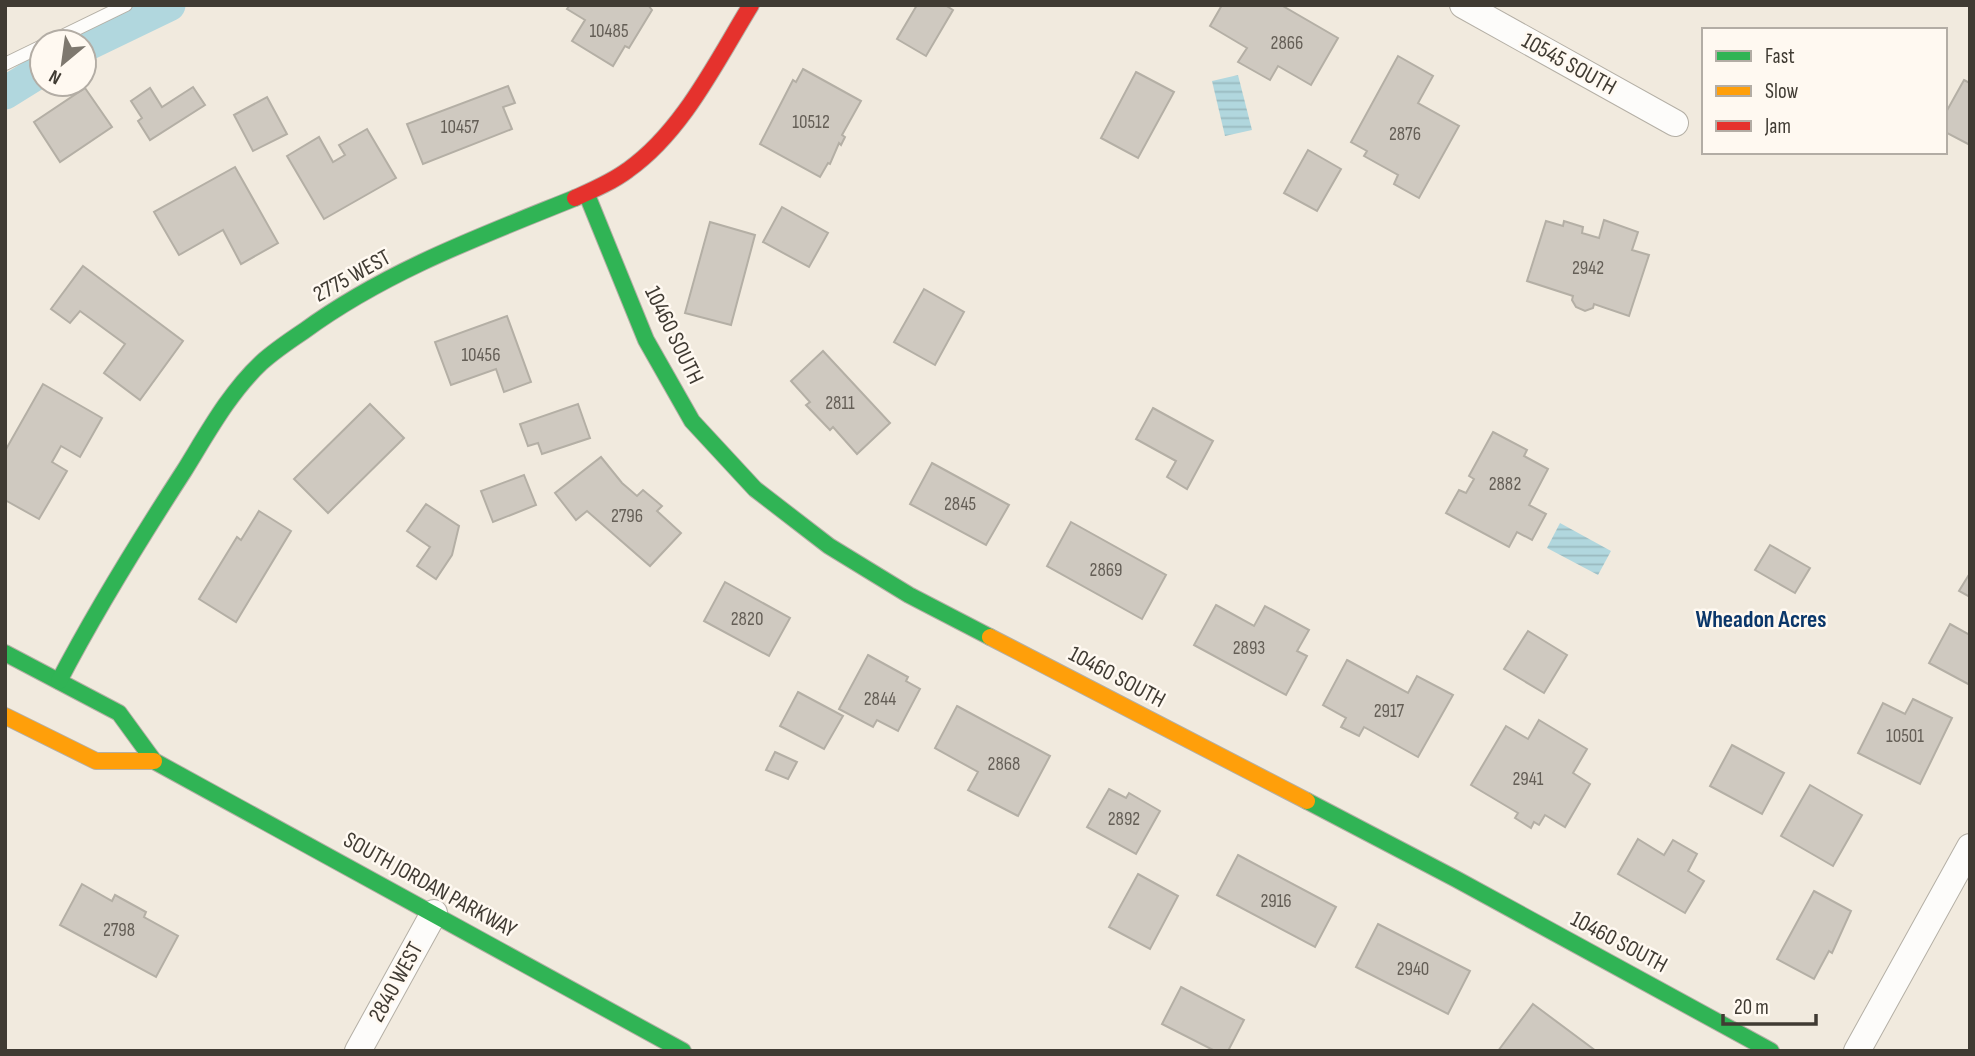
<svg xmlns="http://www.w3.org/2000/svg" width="1975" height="1056" viewBox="0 0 1975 1056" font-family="'Sofia Sans Condensed',sans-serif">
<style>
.water{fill:url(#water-rules)}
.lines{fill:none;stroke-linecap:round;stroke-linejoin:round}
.canal{stroke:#b1d7de;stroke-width:33}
.building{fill:#cfc9c0;stroke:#b4afa5;stroke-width:2}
.lane-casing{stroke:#b4afa5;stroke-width:14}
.street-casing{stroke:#b4afa5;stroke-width:28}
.fast-casing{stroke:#b4afa5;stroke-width:18}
.slow-casing{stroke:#b4afa5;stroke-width:18}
.jam-casing{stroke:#b4afa5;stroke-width:18}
.lane{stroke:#fdfcfa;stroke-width:12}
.street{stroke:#fdfcfa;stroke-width:26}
.fast{stroke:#30b455;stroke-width:16}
.slow{stroke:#ff9f0a;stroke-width:16}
.jam{stroke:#e5322d;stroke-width:16}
.labels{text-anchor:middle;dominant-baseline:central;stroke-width:5;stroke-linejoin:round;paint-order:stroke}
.number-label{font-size:19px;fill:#645e56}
.street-label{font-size:23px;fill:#403b33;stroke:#fff9f1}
.neighbourhood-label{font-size:24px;font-weight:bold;fill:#0b376a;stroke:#fff9f1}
</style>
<defs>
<pattern id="water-rules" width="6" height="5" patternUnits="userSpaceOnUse" patternTransform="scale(1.75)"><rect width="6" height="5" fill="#b1d7de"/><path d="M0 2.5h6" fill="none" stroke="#99b9bf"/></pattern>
</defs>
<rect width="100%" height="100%" fill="#f1eade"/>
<g class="water">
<polygon points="1238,75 1252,130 1225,136 1212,81"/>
<polygon points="1560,523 1611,551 1598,575 1547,548"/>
</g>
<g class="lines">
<g class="canal">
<polyline points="84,46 169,5"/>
<polyline points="5,93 42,70"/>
</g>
</g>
<g class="building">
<polygon points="570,5 648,5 652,10 629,48 625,46 613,66 572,41 585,20 567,9"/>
<polygon points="917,5 945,5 953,10 926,56 897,39"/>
<polygon points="1222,5 1281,5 1338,38 1311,85 1278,66 1270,80 1238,62 1247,48 1210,26"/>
<polygon points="1398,56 1433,76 1418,103 1459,126 1419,198 1394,184 1398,175 1364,156 1367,151 1351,142"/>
<polygon points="803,69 861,101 842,135 845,137 841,145 839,143 830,164 828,163 820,177 760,144 793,80 796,82"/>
<polygon points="1136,72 1174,92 1138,158 1101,138"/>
<polygon points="1964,80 1970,83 1970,145 1945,132 1945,114"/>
<polygon points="508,86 515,103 503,107 512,129 423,164 407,124"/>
<polygon points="193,87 205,105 150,140 138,121 142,118 131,101 150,88 162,107"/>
<polygon points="85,88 112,127 60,162 34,122"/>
<polygon points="267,97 287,134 253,151 234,115"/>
<polygon points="367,129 396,178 324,219 287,156 319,137 333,162 345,155 339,145"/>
<polygon points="1308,150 1341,169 1317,211 1284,193"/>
<polygon points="235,167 278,243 241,264 223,230 179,255 154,212"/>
<polygon points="782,207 828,233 809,267 763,242"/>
<polygon points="1604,220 1638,232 1632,250 1649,255 1629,316 1594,304 1593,308 1585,311 1576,307 1572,300 1573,296 1527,281 1546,221 1563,226 1564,221 1583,227 1582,233 1599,238"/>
<polygon points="710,222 755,235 731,325 685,313"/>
<polygon points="83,266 183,341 140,400 104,373 125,344 80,311 70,323 51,309"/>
<polygon points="924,289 964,312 935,365 894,342"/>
<polygon points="507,316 531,382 504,392 496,369 451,385 435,342"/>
<polygon points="823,351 890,423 857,454 833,427 830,430 806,405 810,402 791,381"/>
<polygon points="43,384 102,418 80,457 61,446 52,462 67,471 39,519 5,500 5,451"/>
<polygon points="370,404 404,438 328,513 294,479"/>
<polygon points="578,404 590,438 542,454 538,443 528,446 520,424"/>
<polygon points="1153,408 1213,441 1187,489 1167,477 1176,461 1136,439"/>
<polygon points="1493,432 1527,450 1524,456 1548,469 1529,505 1546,514 1532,540 1517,532 1509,547 1446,513 1459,490 1466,493 1474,479 1469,476"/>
<polygon points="601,457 622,483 637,496 643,490 662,506 657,511 681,533 650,566 587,511 576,520 555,493"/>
<polygon points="932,463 1009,505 986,545 910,504"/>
<polygon points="524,475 536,505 493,522 481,491"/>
<polygon points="426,504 459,526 452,555 436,579 417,566 430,547 407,531"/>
<polygon points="259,511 291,531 236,622 199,599 237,537 241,540"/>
<polygon points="1071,522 1166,575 1142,619 1047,566"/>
<polygon points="1770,545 1810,568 1795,593 1755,570"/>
<polygon points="1970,573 1970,597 1959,591"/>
<polygon points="725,582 790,618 769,656 704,621"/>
<polygon points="1216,605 1254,626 1265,606 1309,630 1297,651 1307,656 1286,695 1194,645"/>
<polygon points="1950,624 1970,635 1970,685 1929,663"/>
<polygon points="1528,631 1567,655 1544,693 1504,669"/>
<polygon points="868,655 908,677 906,681 920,689 898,731 877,720 873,727 839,709"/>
<polygon points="1347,660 1408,693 1417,676 1453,695 1418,757 1364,727 1359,736 1341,727 1346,718 1323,705"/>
<polygon points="798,692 843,716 824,749 780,726"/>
<polygon points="1913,699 1952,718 1920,784 1858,753 1883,703 1905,714"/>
<polygon points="957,706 1050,756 1018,816 968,790 978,772 935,748"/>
<polygon points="1539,720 1587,749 1573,773 1590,784 1565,827 1545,815 1539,825 1534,822 1531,828 1515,818 1518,813 1471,785 1506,726 1528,739"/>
<polygon points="1732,745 1784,773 1762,814 1710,786"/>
<polygon points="775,752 797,762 788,779 766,770"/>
<polygon points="1810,785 1862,815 1833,866 1781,836"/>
<polygon points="1109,789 1126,798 1129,793 1160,811 1136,854 1087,827"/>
<polygon points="1638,839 1664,855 1673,840 1697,854 1688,871 1704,881 1685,913 1618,874"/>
<polygon points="1238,855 1336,907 1315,947 1217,895"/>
<polygon points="1138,874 1178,896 1150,949 1109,927"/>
<polygon points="82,884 112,901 115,895 146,912 144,917 178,936 156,977 60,925"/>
<polygon points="1814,891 1851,911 1832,953 1829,951 1814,979 1777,959"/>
<polygon points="1378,924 1470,971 1448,1014 1356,967"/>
<polygon points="1181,987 1244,1020 1228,1051 1215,1051 1162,1024"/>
<polygon points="1533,1004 1596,1051 1498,1051"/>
</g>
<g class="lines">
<g class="lane-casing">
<g id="lane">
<polyline points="50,42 126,5"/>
<polyline points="5,64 42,46"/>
</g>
</g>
<g class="street-casing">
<g id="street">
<polyline points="1463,5 1675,123"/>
<polyline points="358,1051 434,913"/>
<polyline points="1857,1051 1970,847"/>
</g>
</g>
<g class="fast-casing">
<g id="fast">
<polyline points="587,195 646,340 692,421 755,489 829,546 909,595 990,637"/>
<polyline points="5,653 119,713 154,761 683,1051"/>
<path d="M59 681C97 608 140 539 184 471 207 434 229 393 261 363 274 351 289 341 304 331 386 271 481 236 575 198"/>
<polyline points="1307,801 1456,879 1771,1051"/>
</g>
</g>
<g class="slow-casing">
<g id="slow">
<polyline points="990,637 1307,801"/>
<polyline points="5,716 96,761 154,761"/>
</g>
</g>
<g class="jam-casing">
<path id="jam" d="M575 198C593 190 612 182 628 170 683 131 716 62 751 5"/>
</g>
<use href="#lane" class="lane"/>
<use href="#street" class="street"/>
<use href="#fast" class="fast"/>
<use href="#slow" class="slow"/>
<use href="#jam" class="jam"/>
</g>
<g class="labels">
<g class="number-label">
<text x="609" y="31">10485</text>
<text x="1287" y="43">2866</text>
<text x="811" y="122">10512</text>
<text x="460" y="127">10457</text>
<text x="1405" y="134">2876</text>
<text x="1588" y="268">2942</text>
<text x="481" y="355">10456</text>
<text x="840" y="403">2811</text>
<text x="1505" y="484">2882</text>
<text x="960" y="504">2845</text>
<text x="627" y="516">2796</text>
<text x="1106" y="570">2869</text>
<text x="747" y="619">2820</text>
<text x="1249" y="648">2893</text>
<text x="880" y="699">2844</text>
<text x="1389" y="711">2917</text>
<text x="1905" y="736">10501</text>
<text x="1004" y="764">2868</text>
<text x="1528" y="779">2941</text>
<text x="1124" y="819">2892</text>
<text x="1276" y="901">2916</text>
<text x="119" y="930">2798</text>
<text x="1413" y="969">2940</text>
</g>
<g class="street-label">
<text transform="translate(1569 64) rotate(29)">10545 SOUTH</text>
<text transform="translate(352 276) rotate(-29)">2775 WEST</text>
<text transform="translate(674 335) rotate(64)">10460 SOUTH</text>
<text transform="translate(1117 677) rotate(28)">10460 SOUTH</text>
<text transform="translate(430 885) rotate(29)">SOUTH JORDAN PARKWAY</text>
<text transform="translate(1619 942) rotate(28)">10460 SOUTH</text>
<text transform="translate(396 982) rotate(-61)">2840 WEST</text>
</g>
<g class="neighbourhood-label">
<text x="1761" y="619">Wheadon Acres</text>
</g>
</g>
<rect width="1975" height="1056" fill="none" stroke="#403b33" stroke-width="14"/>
<rect x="1702" y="28" width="245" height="126" fill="#fff9f1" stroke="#b3ada5" stroke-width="2"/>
<rect x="1716" y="51" width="35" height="10" fill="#30b455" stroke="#b3ada5" stroke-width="2"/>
<text x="1765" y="63" font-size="21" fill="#403b33">Fast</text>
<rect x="1716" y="86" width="35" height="10" fill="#ff9f0a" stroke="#b3ada5" stroke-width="2"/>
<text x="1765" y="98" font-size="21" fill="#403b33">Slow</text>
<rect x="1716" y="121" width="35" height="10" fill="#e5322d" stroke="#b3ada5" stroke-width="2"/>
<text x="1765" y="133" font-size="21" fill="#403b33">Jam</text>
<g transform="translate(63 63) rotate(209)"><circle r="33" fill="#fff9f1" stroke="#b3ada5" stroke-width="2"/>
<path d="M0-5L12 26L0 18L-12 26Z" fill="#7e786f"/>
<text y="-10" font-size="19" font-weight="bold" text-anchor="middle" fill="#403b33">N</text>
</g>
<path d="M1723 1014v10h93v-10" fill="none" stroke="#403b33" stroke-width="3.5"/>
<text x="1734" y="1014" font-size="21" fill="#403b33" stroke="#fff9f1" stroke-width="5" paint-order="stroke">20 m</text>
</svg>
